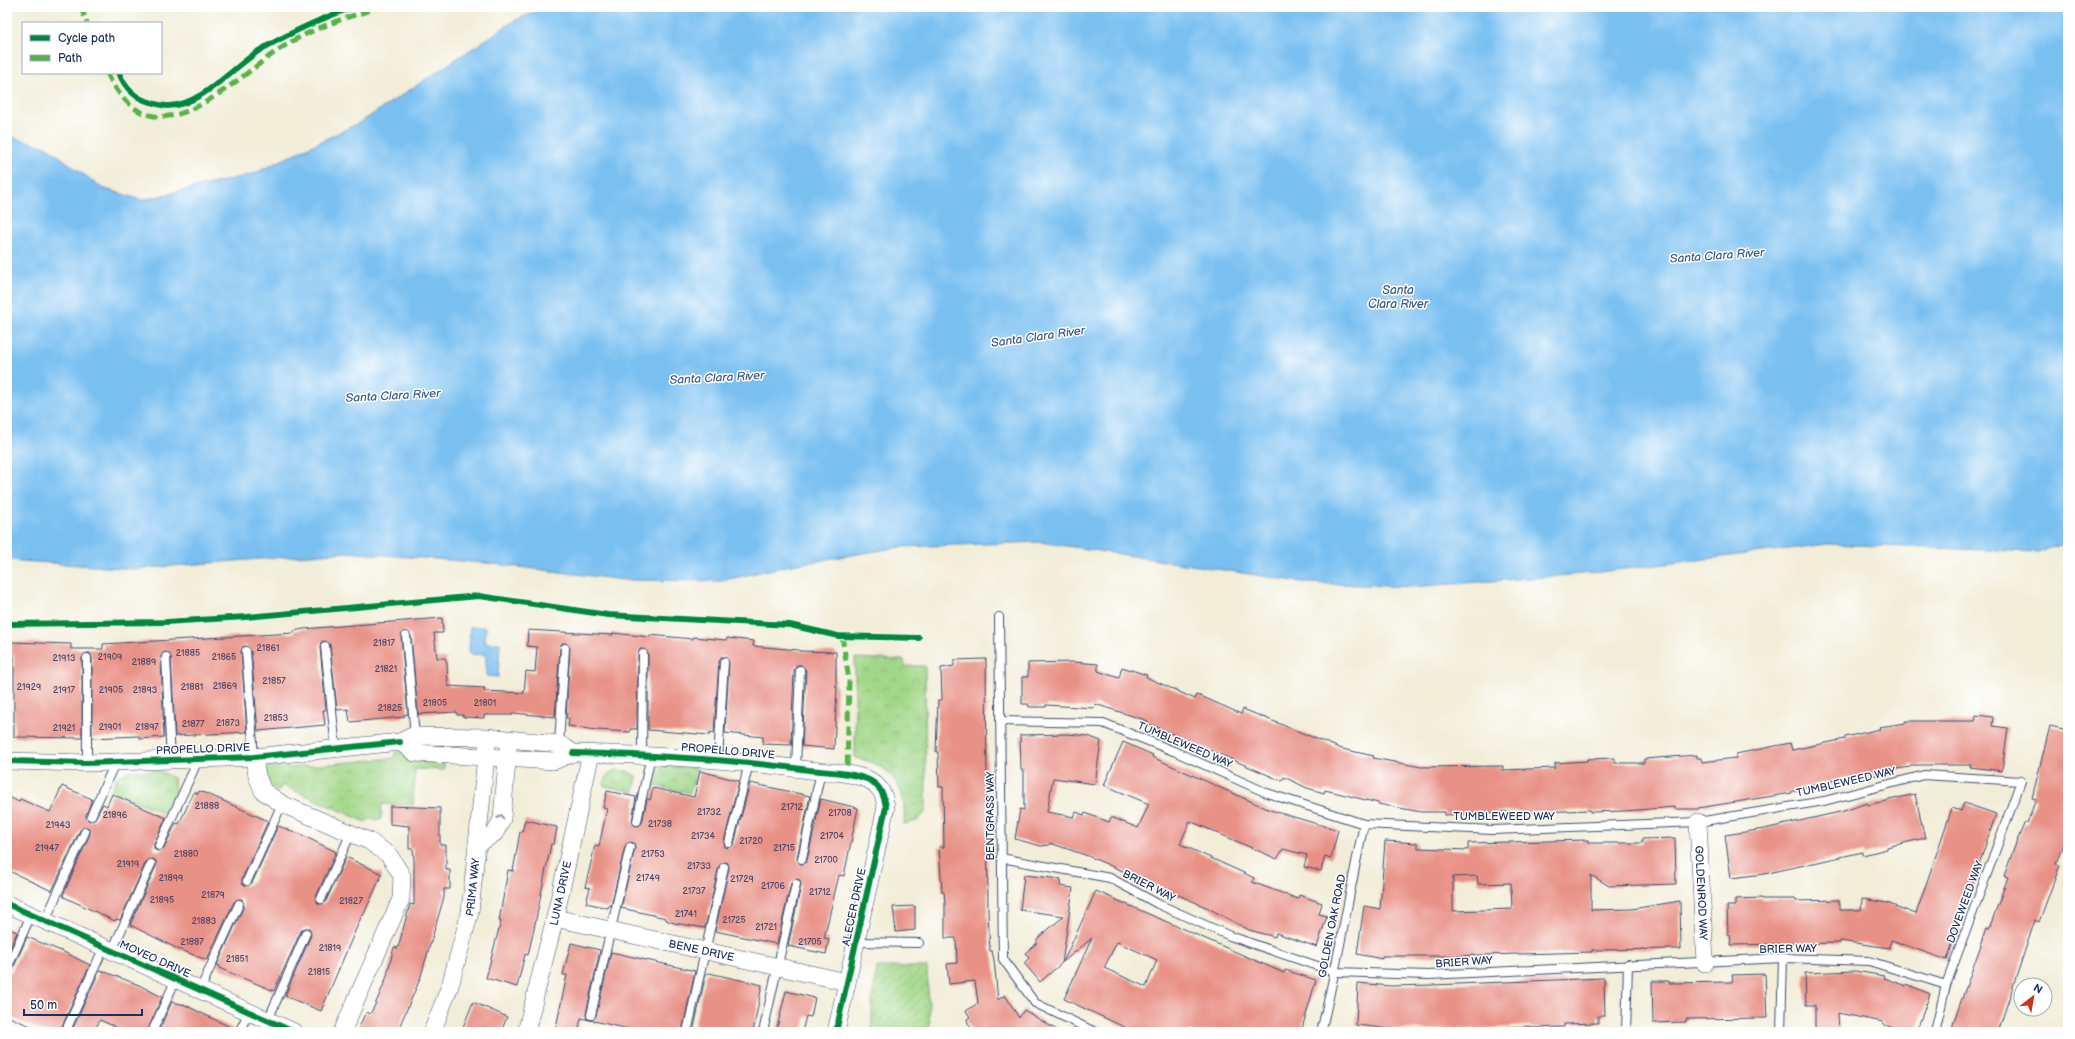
<svg xmlns="http://www.w3.org/2000/svg" width="2075" height="1039" viewBox="0 0 2075 1039" font-family="'Balsamiq Sans',sans-serif">
<style>
.wetland{fill:url(#wetland-marsh);stroke:#5e8373}
.park{fill:url(#park-crowns);stroke:#5e8373}
.garden{fill:url(#garden-furrows);stroke:#5e8373}
.water{fill:#79c0f1;stroke:#4a78a8}
.building{fill:#e89186;fill-rule:evenodd}
.lines{fill:none;stroke-linecap:round;stroke-linejoin:round}
.service-casing{stroke:#3b4c70;stroke-width:10}
.minor-casing{stroke:#3b4c70;stroke-width:18}
.service{stroke:#fff;stroke-width:8}
.minor{stroke:#fff;stroke-width:17}
.quiet{stroke:#55b248;stroke-width:5;stroke-dasharray:10 5;stroke-linecap:butt}
.cycleway-casing{stroke:#fff;stroke-width:8}
.cycleway{stroke:#00873e;stroke-width:6}
.oneway{stroke:#8d97ae}
.labels{text-anchor:middle;dominant-baseline:central;stroke-width:3;stroke-linejoin:round;paint-order:stroke}
.number-label{font-size:9px;fill:#4e4868}
.street-label{font-size:11px;fill:#1b2f5e;stroke:#fff}
.water-label{font-size:12px;font-style:italic;fill:#375a8a;stroke:#fff}
</style>
<defs>
<pattern id="wetland-marsh" width="20" height="14" patternUnits="userSpaceOnUse"><rect width="20" height="14" fill="#a1d788"/><path d="M1 5h8M5 5V1M11 12h8M15 12V8" fill="none" stroke="#8ab978"/></pattern>
<pattern id="park-crowns" width="20" height="18" patternUnits="userSpaceOnUse"><rect width="20" height="18" fill="#a1d788"/><path d="M2 6a3 3 0 1 1 6 0M12 15a3 3 0 1 1 6 0" fill="none" stroke="#8ab978"/></pattern>
<pattern id="garden-furrows" width="10" height="10" patternUnits="userSpaceOnUse"><rect width="10" height="10" fill="#a1d788"/><path d="M-1 1l2-2M0 10L10 0M9 11l2-2" fill="none" stroke="#8ab978"/></pattern>
</defs>
<rect width="100%" height="100%" fill="#fff"/>
<filter id="ink" filterUnits="userSpaceOnUse"><feTurbulence type="fractalNoise" baseFrequency=".025" numOctaves="2"/><feDisplacementMap in="SourceGraphic" scale="8" xChannelSelector="R" yChannelSelector="G"/><feConvolveMatrix kernelMatrix="1 2 1 2 8 2 1 2 1" color-interpolation-filters="sRGB"/></filter>
<filter id="wash" filterUnits="userSpaceOnUse"><feTurbulence type="fractalNoise" baseFrequency=".012" numOctaves="4" result="noise"/><feDisplacementMap in="SourceGraphic" scale="16" xChannelSelector="R" yChannelSelector="G"/><feGaussianBlur stdDeviation="0.9" result="paint"/><feColorMatrix in="noise" values="0 0 0 0 0 0 0 0 0 0 0 0 0 0 0 0 0 1.4 0 .05"/><feComposite in="paint" operator="in"/></filter>
<g filter="url(#wash)">
<rect width="100%" height="100%" fill="#f2edd8"/>
<g class="wetland">
<polygon points="665,766 697,768 690,793 651,785 655,772"/>
<polygon points="615,770 627,771 637,777 634,792 604,786 607,775"/>
<polygon points="128,771 161,771 174,779 175,791 165,814 111,790 117,777"/>
</g>
<g class="park">
<path d="M855 658 904 660 905 666H925L926 811 917 821 904 824C907 788 893 764 855 758Z"/>
<path d="M395 752 405 753 419 761 444 764V770L415 769 413 805 382 804 381 820 368 819 366 822 282 785 279 791C268 786 259 771 274 764 278 763 283 763 287 763V768L394 758Z"/>
</g>
<polygon class="garden" points="877,967 927,967 930,1029 872,1032 872,1001"/>
<g class="water">
<polygon points="545,7 2068,7 2068,543 2037,552 1828,544 1583,574 1412,587 1308,583 1041,542 900,547 786,566 721,581 625,580 486,563 347,552 135,569 7,560 7,136 47,147 102,188 142,200 253,174 361,122 514,21"/>
<polygon points="470,627 486,627 485,643 500,643 498,677 486,676 486,655 469,654"/>
</g>
<g id="blocks">
<g class="building">
<polygon points="442,618 443,633 434,633 437,658 445,658 447,663 448,686 485,688 484,691 524,693 526,671 535,672 537,647 527,646 528,630 613,635 613,633 650,637 650,635 693,639 693,637 726,640 727,638 754,641 753,646 799,650 799,651 836,652 836,687 837,687 834,749 802,746 806,670 801,665 797,665 794,670 791,745 763,744 763,737 725,733 729,662 725,657 721,657 719,662 714,733 710,732 710,735 648,730 648,654 643,649 640,649 638,654 637,729 630,729 630,732 596,730 568,726 569,718 566,718 570,648 566,643 562,643 560,648 555,717 513,713 513,715 484,715 484,718 463,717 463,715 457,715 457,712 418,714 411,636 406,631 403,632 401,636 408,714 404,715 404,717 350,722 348,709 337,710 330,645 325,641 321,642 320,647 326,710 323,710 325,725 258,731 251,651 246,646 243,647 241,651 247,732 175,736 171,657 166,652 163,653 161,657 164,737 140,739 139,736 92,738 92,658 90,653 87,653 82,658 82,738 14,737 14,656 12,656 12,642 71,644 71,649 103,649 103,644 294,633 294,631 303,629"/>
<polygon points="986,659 988,912 990,951 992,951 994,960 998,1000 1005,995 1019,1018 1024,1010 1060,1032 974,1032 968,1023 967,1019 970,1017 966,1011 978,1003 975,981 949,984 947,964 957,963 956,938 945,938 945,904 944,892 942,892 939,847 944,847 943,787 939,787 938,752 936,752 938,700 942,700 941,668 954,666 954,660"/>
<polygon points="1074,662 1098,664 1098,671 1119,678 1122,667 1147,675 1146,677 1195,699 1196,695 1203,697 1241,714 1243,709 1342,749 1374,756 1373,758 1421,767 1503,766 1503,770 1555,768 1555,763 1587,761 1587,759 1615,758 1615,763 1644,763 1644,759 1697,755 1697,758 1701,758 1702,762 1736,758 1736,754 1790,743 1792,750 1845,739 1845,737 1880,729 1879,727 1906,723 1905,721 1975,721 1976,715 1993,717 1992,726 2008,728 2002,771 1970,767 1971,765 1910,765 1910,767 1880,772 1880,774 1847,782 1846,778 1800,788 1800,790 1792,791 1792,793 1698,808 1698,809 1675,809 1675,807 1625,811 1590,812 1590,810 1518,813 1518,811 1445,815 1445,812 1421,812 1378,804 1378,803 1325,790 1324,793 1307,788 1284,777 1282,781 1147,723 1148,721 1095,704 1094,708 1046,705 1046,707 1029,707 1028,704 1022,704 1022,677 1028,677 1028,663"/>
<polygon points="2050,726 2068,730 2068,828 2056,864 2060,865 2039,922 2035,920 1998,1032 1959,1032 1952,1029 1954,1021 1987,928 1989,929 2008,877 2004,876 2016,843 2025,822 2027,823 2036,799 2032,798"/>
<polygon points="1068,734 1088,736 1101,741 1095,784 1053,778 1047,812 1074,817 1076,812 1084,815 1085,813 1109,822 1111,817 1138,828 1149,804 1104,785 1123,742 1153,755 1152,757 1270,810 1338,830 1331,858 1325,856 1321,871 1304,867 1307,855 1283,849 1277,859 1190,821 1180,844 1246,874 1254,878 1252,882 1298,899 1299,895 1322,903 1319,914 1327,916 1317,947 1276,933 1275,937 1249,930 1206,907 1088,856 1050,843 1049,845 1041,846 1015,839 1020,809 1024,810 1024,770 1021,770 1020,735"/>
<polygon points="700,771 739,781 724,842 725,847 728,848 734,844 750,783 810,796 797,858 800,864 804,864 807,860 821,799 858,808 844,876 839,875 824,938 829,939 826,954 788,946 801,885 800,880 797,879 791,883 777,944 715,931 729,868 728,863 725,862 719,866 705,928 674,923 666,920 666,918 621,908 635,848 634,843 631,842 625,846 611,906 609,905 608,908 586,903 590,888 585,887 589,871 595,845 599,846 607,809 603,808 607,791 636,797 632,822 634,825 638,826 642,823 647,799 650,800 653,788 694,797"/>
<polygon points="62,786 92,799 86,816 89,821 94,820 103,804 107,806 112,794 166,818 154,844 154,849 157,851 164,848 176,823 179,824 194,792 198,794 199,791 208,794 268,821 242,879 242,884 245,886 252,883 278,826 300,834 336,852 316,897 318,904 322,904 326,901 346,857 382,874 363,916 362,915 321,1011 285,996 311,935 309,928 305,928 301,931 274,991 219,968 220,966 217,965 244,906 242,899 238,899 234,902 207,960 178,949 130,925 156,866 156,861 153,859 146,862 120,920 116,919 115,921 64,897 63,895 90,834 90,829 87,827 80,830 52,891 7,870 7,796 19,802 20,799 50,812"/>
<polygon points="1915,794 1925,838 1887,847 1887,849 1863,855 1863,852 1764,874 1731,878 1725,835 1764,829 1844,811 1867,803 1868,805"/>
<polygon points="1964,803 1996,814 1947,960 1891,940 1890,948 1840,941 1840,943 1731,945 1730,935 1728,935 1727,906 1735,906 1735,899 1762,898 1762,899 1795,899 1796,901 1839,900 1839,910 1861,910 1862,899 1887,903 1916,914 1952,808 1961,811"/>
<polygon points="390,806 440,808 440,845 446,845 446,870 450,870 450,889 444,889 444,897 420,979 397,1032 357,1032 364,1016 367,1012 370,1014 375,1005 386,979 394,947 398,948 410,904 414,905 414,860 413,849 409,849 409,826 390,824"/>
<polygon points="525,820 557,827 554,844 551,844 534,929 528,955 525,954 517,987 486,978 501,921 499,921 508,870 513,871 520,832 522,832"/>
<path d="M1675 838 1676 884 1609 886 1591 875V910L1632 909 1680 901 1681 949 1592 950V952L1447 956H1382V959L1357 954 1364 906 1380 909 1385 841 1418 843V848L1468 850V843L1588 840V843H1642V839ZM1477 876 1478 884 1511 883 1512 909 1453 911V877Z"/>
<polygon points="1024,875 1061,879 1060,886 1073,888 1062,963 1040,982 1024,963 1029,958 1025,953 1037,943 1037,939 1064,916 1020,910"/>
<path d="M1096 891 1284 973 1285 970 1316 980 1301 1032H1135L1064 999 1092 938 1063 962ZM1117 942 1157 960 1146 987 1104 968Z"/>
<polygon points="915,906 915,930 896,932 893,907"/>
<polygon points="7,928 17,932 7,955"/>
<polygon points="27,937 66,953 90,965 62,1026 63,1032 44,1032 7,1016 7,974 12,971"/>
<polygon points="571,943 600,950 586,1014 587,1019 590,1020 596,1016 611,952 695,971 682,1032 642,1032 581,1018 578,1032 555,1032 567,975 563,975"/>
<polygon points="100,970 139,985 162,997 147,1032 127,1032 100,1020 94,1032 71,1032"/>
<polygon points="1855,971 1885,976 1884,978 1906,986 1906,984 1930,994 1916,1032 1906,1032 1882,1024 1883,1022 1838,1013 1839,1032 1815,1032 1815,1005 1806,1005 1805,973"/>
<polygon points="709,973 762,985 753,1032 693,1032 706,974"/>
<polygon points="1765,974 1767,1018 1686,1019 1686,1022 1653,1023 1652,981 1669,981 1669,983 1733,982 1732,975"/>
<polygon points="1604,978 1605,1016 1598,1016 1598,1023 1564,1024 1564,1027 1531,1028 1531,1026 1453,1030 1391,1029 1356,1025 1358,983 1390,986 1433,985"/>
<polygon points="786,991 815,998 811,1017 806,1016 802,1032 776,1032"/>
<polygon points="172,1002 185,1005 234,1029 234,1032 158,1032"/>
<polygon points="473,1002 507,1017 501,1032 495,1032 484,1027 482,1032 461,1032"/>
</g>
</g>
</g>
<g filter="url(#ink)">
<use href="#blocks" fill-opacity="0" stroke="#3b4c70" stroke-width="1"/>
<g class="lines">
<g class="service-casing">
<g id="service">
<polyline points="999,617 1003,959 1035,1003 1095,1032"/>
<polyline points="406,636 415,736"/>
<polyline points="325,646 336,749"/>
<polyline points="246,651 254,757"/>
<polyline points="166,657 171,761"/>
<polyline points="87,658 87,763"/>
<polyline points="1000,721 1103,723 1176,752 1267,793 1364,824 1493,830 1698,822 1824,801 1924,775 2021,781 1946,985 1935,1032"/>
<polyline points="559,744 565,648"/>
<polyline points="642,754 643,654"/>
<polyline points="718,759 724,662"/>
<polyline points="796,768 800,670"/>
<polyline points="91,816 115,763"/>
<polyline points="637,821 651,755"/>
<polyline points="729,843 749,763"/>
<polyline points="159,846 198,760"/>
<polyline points="1001,858 1110,878 1158,904 1230,936 1335,972 1428,975 1783,958 1869,961 1946,985"/>
<polyline points="802,859 821,771"/>
<polyline points="247,881 282,804"/>
<polyline points="321,899 351,833"/>
<polyline points="45,921 85,832"/>
<polyline points="856,942 919,943"/>
<polyline points="112,951 151,864"/>
<polyline points="7,969 31,915"/>
<polyline points="200,990 239,904"/>
<polyline points="591,1015 630,847"/>
<polyline points="268,1020 306,933"/>
<polyline points="67,1028 104,947"/>
<polyline points="152,1032 176,979"/>
<polyline points="239,1032 249,1012"/>
<polyline points="687,1032 724,867"/>
<polyline points="763,1032 796,884"/>
<path d="M1321 1032C1338 963 1349 893 1364 824"/>
<polyline points="1626,1032 1628,964"/>
<polyline points="1781,1032 1783,958"/>
</g>
</g>
<g class="minor-casing">
<g id="minor">
<polygon points="412,736 487,737 559,744 573,753 554,761 415,753 400,742"/>
<path d="M573 753C652 755 731 759 809 770 828 772 851 772 869 780 880 786 884 794 886 807L836 1032"/>
<polyline points="254,757 257,776 263,791 282,804 369,841 389,855 402,876 401,899 342,1032"/>
<polyline points="7,761 87,763 254,757 400,742"/>
<path id="s1" d="M1698 822 1705 963"/>
<polyline points="477,845 495,833 502,819 508,749"/>
<polyline points="7,904 294,1032"/>
<path id="s2" d="M555 918 847 982"/>
<path id="s3" d="M432 1032 450 986 470 912 487 747"/>
<path id="s4" d="M526 1032 555 918 591 753"/>
</g>
</g>
<use href="#service" class="service"/>
<use href="#minor" class="minor"/>
<g class="quiet">
<polyline points="81,7 87,23"/>
<path d="M107 73C156 173 235 74 291 42 319 26 350 16 381 7"/>
<polyline points="842,636 849,680 847,774"/>
</g>
<g class="cycleway-casing">
<g id="cycleway">
<path d="M119 73C125 88 134 98 150 102 156 104 162 106 168 106 201 106 233 67 260 50 290 33 321 18 354 7"/>
<polyline points="7,624 166,622 246,617 479,596 608,615 790,625 838,636 919,638"/>
<path d="M573 753C652 755 731 759 809 770 828 772 851 772 869 780 880 786 884 794 886 807L836 1032"/>
<polyline points="7,761 87,763 254,757 400,742"/>
<polyline points="7,904 294,1032"/>
</g>
</g>
<use href="#cycleway" class="cycleway"/>
</g>
<defs><path id="oneway-chevron" d="M-2-3.5L2.5 0L-2 3.5" fill="none" stroke-width="1.6" stroke-linecap="round" stroke-linejoin="round"/></defs>
<use class="oneway" href="#oneway-chevron" transform="translate(501 817) rotate(-76)"/>
</g>
<g class="labels">
<g class="number-label">
<text x="384" y="643">21817</text>
<text x="268" y="648">21861</text>
<text x="188" y="653">21885</text>
<text x="110" y="657">21909</text>
<text x="224" y="657">21865</text>
<text x="64" y="658">21913</text>
<text x="144" y="662">21889</text>
<text x="386" y="669">21821</text>
<text x="274" y="681">21857</text>
<text x="225" y="686">21869</text>
<text x="29" y="687">21929</text>
<text x="192" y="687">21881</text>
<text x="64" y="690">21917</text>
<text x="111" y="690">21905</text>
<text x="145" y="690">21893</text>
<text x="435" y="703">21805</text>
<text x="485" y="703">21801</text>
<text x="390" y="708">21825</text>
<text x="276" y="718">21853</text>
<text x="228" y="723">21873</text>
<text x="193" y="724">21877</text>
<text x="110" y="727">21901</text>
<text x="147" y="727">21897</text>
<text x="64" y="728">21921</text>
<text x="207" y="806">21888</text>
<text x="792" y="807">21712</text>
<text x="709" y="812">21732</text>
<text x="840" y="813">21708</text>
<text x="115" y="815">21896</text>
<text x="660" y="824">21738</text>
<text x="58" y="825">21943</text>
<text x="703" y="836">21734</text>
<text x="832" y="836">21704</text>
<text x="751" y="841">21720</text>
<text x="47" y="848">21947</text>
<text x="784" y="848">21715</text>
<text x="186" y="854">21880</text>
<text x="653" y="854">21753</text>
<text x="826" y="860">21700</text>
<text x="128" y="864">21919</text>
<text x="699" y="866">21733</text>
<text x="171" y="878">21899</text>
<text x="648" y="878">21749</text>
<text x="742" y="879">21729</text>
<text x="773" y="886">21706</text>
<text x="694" y="891">21737</text>
<text x="820" y="892">21712</text>
<text x="213" y="895">21879</text>
<text x="162" y="900">21895</text>
<text x="351" y="901">21827</text>
<text x="686" y="914">21741</text>
<text x="734" y="920">21725</text>
<text x="204" y="921">21883</text>
<text x="766" y="927">21721</text>
<text x="192" y="942">21887</text>
<text x="810" y="942">21705</text>
<text x="330" y="948">21819</text>
<text x="237" y="959">21851</text>
<text x="319" y="972">21815</text>
</g>
<g class="street-label">
<text transform="translate(1185 745) rotate(23)">TUMBLEWEED WAY</text>
<text transform="translate(203 749) rotate(-2)">PROPELLO DRIVE</text>
<text transform="translate(728 751) rotate(5)">PROPELLO DRIVE</text>
<text transform="translate(1846 782) rotate(-13)">TUMBLEWEED WAY</text>
<text transform="translate(990 816) rotate(-90)">BENTGRASS WAY</text>
<text x="1504" y="816">TUMBLEWEED WAY</text>
<text transform="translate(1149 886) rotate(27)">BRIER WAY</text>
<text stroke="none"><textPath href="#s3" startOffset="151">PRIMA WAY</textPath></text>
<text stroke="none"><textPath href="#s4" startOffset="143">LUNA DRIVE</textPath></text>
<text stroke="none"><textPath href="#s1" startOffset="71">GOLDENROD WAY</textPath></text>
<text transform="translate(1965 902) rotate(-70)">DOVEWEED WAY</text>
<text transform="translate(854 907) rotate(-78)">ALECER DRIVE</text>
<text transform="translate(1332 926) rotate(-79)">GOLDEN OAK ROAD</text>
<text transform="translate(1788 949) rotate(-1)">BRIER WAY</text>
<text stroke="none"><textPath href="#s2" startOffset="150">BENE DRIVE</textPath></text>
<text transform="translate(155 959) rotate(24)">MOVEO DRIVE</text>
<text transform="translate(1464 962) rotate(-4)">BRIER WAY</text>
</g>
<g class="water-label">
<text transform="translate(1717 256) rotate(-4)">Santa Clara River</text>
<text x="1398" y="290">Santa<tspan x="1398" dy="14">Clara River</tspan></text>
<text transform="translate(1038 337) rotate(-8)">Santa Clara River</text>
<text transform="translate(717 378) rotate(-3)">Santa Clara River</text>
<text transform="translate(393 396) rotate(-3)">Santa Clara River</text>
</g>
</g>
<rect width="2075" height="1039" fill="none" stroke="#fff" stroke-width="24"/>
<rect x="22" y="22" width="140" height="52" fill="#ffffff" stroke="#a4acbf"/>
<rect x="30" y="35" width="20" height="6" fill="#00873e" stroke="#a4acbf"/>
<text x="58" y="42" font-size="12" fill="#1b2f5e">Cycle path</text>
<rect x="30" y="55" width="20" height="6" fill="#55b248" stroke="#a4acbf"/>
<text x="58" y="62" font-size="12" fill="#1b2f5e">Path</text>
<g transform="translate(2033 997) rotate(31)"><circle r="19" fill="#ffffff" stroke="#a4acbf"/>
<path d="M0-3L7 15L0 10L-7 15Z" fill="#c8321e"/>
<text y="-6" font-size="11" font-weight="bold" text-anchor="middle" fill="#1b2f5e">N</text>
</g>
<path d="M24 1009v6h118v-6" fill="none" stroke="#1b2f5e" stroke-width="2"/>
<text x="30" y="1009" font-size="12" fill="#1b2f5e" stroke="#ffffff" stroke-width="3" paint-order="stroke">50 m</text>
</svg>
